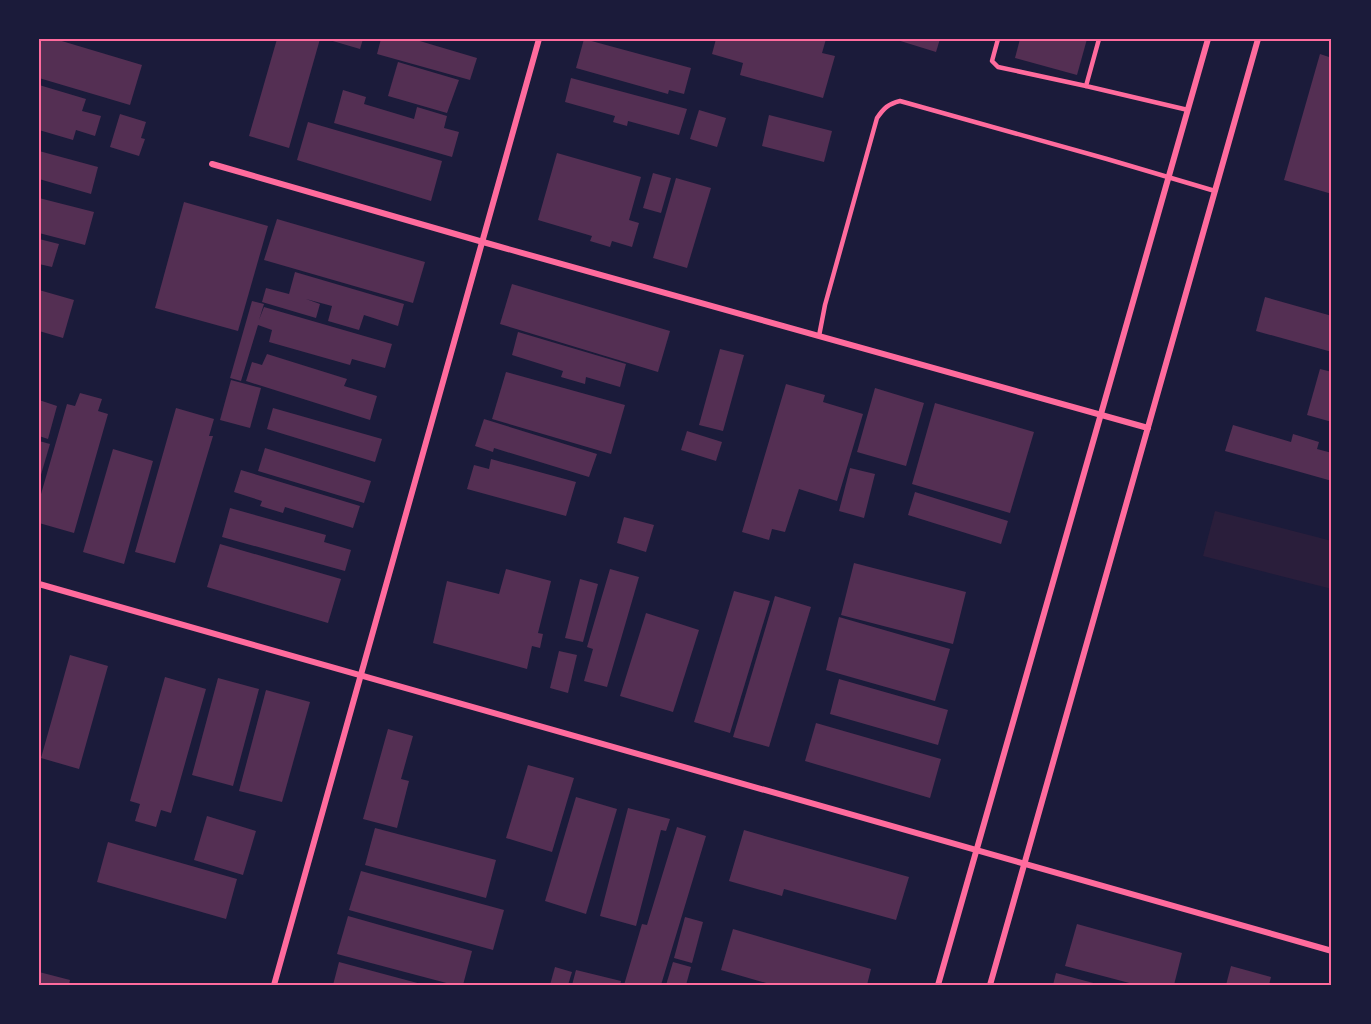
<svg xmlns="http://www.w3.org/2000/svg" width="1371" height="1024" viewBox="0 0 1371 1024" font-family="'Fira Sans Condensed',sans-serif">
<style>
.green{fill:#2a1e3b}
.building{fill:#542f53}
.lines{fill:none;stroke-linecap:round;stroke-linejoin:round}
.service{stroke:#ff6b9d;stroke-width:4.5}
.minor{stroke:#ff6b9d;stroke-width:6}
.neatline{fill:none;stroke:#ff6b9d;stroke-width:2}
</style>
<rect width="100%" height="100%" fill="#1b1b3a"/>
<polygon class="green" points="1215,511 1332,541 1332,589 1203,556"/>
<g class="building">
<polygon points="39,39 55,39 142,65 130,105 39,78"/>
<polygon points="277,39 320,39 289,148 249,136"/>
<polygon points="326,39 363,39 360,49"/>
<polygon points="381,39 413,39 477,58 470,80 377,54"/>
<polygon points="584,39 691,68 684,94 669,90 668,94 576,68"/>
<polygon points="716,39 826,39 822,53 835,56 823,98 740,75 743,63 712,54"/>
<polygon points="894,39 940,39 936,52"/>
<polygon points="1020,39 1087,39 1077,75 1015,58"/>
<polygon points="1320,54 1332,58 1332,194 1284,180"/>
<polygon points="398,62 459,80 447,113 388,96"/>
<polygon points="571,78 687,109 679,135 628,121 627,126 613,122 615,116 565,102"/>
<polygon points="39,85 86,99 82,111 101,116 95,136 76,130 73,140 39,130"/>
<polygon points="343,90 366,97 364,104 414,119 417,107 447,116 444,128 459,132 452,157 334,123"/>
<polygon points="699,110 726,118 717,147 690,139"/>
<polygon points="120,114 146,122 141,138 145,139 139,156 110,147"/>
<polygon points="769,115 832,131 824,162 762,146"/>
<polygon points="308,122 442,161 431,201 297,160"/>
<polygon points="39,151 98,167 91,194 39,179"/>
<polygon points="557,153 641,177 629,220 639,223 632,247 612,241 610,247 590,241 592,236 538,220"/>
<polygon points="653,173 671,178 661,213 643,208"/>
<polygon points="676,178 711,188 687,268 653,258"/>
<polygon points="39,198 94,212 85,245 39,233"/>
<polygon points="184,202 268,226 238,331 155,308"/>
<polygon points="277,219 425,262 413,303 264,260"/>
<polygon points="39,239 59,244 52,267 39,264"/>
<polygon points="295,272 404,304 398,326 364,315 359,330 328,321 332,306 306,299 320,304 316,318 262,302 266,288 289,294"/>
<polygon points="512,284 670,331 658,372 500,324"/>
<polygon points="39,290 74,300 63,338 39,331"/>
<polygon points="1265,297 1332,316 1332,352 1256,331"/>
<polygon points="252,301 264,304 259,320 264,307 392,344 385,368 352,359 350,365 269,342 272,330 258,325 241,381 230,378"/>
<polygon points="518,332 626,364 620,387 586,377 585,384 561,377 563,371 512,355"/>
<polygon points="720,349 744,355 723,431 699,425"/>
<polygon points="267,354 347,379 344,386 377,396 370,420 246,381 252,362 262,365"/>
<polygon points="1320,369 1332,372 1332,422 1307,415"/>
<polygon points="506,372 625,405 611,454 492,419"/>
<polygon points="231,380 261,388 250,428 220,420"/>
<polygon points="786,384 825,395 823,402 863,414 837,501 799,489 785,532 772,529 769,540 742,532"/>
<polygon points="875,388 924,403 906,466 857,452"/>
<polygon points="80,393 102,399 98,411 108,414 74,533 39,523 39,501 67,404 75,406"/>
<polygon points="39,400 57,406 48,439 39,436"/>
<polygon points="935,403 1034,432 1010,513 912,484"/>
<polygon points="176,408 214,419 209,436 213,436 175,563 135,552"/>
<polygon points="273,408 382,439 375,462 267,429"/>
<polygon points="484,419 597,454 589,477 494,448 493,452 475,446"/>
<polygon points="1233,425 1291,442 1293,434 1319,442 1317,449 1332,453 1332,481 1225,451"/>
<polygon points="687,431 722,442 716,461 681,450"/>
<polygon points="39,441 50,444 40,478 39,478"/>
<polygon points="265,448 371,481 364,503 258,471"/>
<polygon points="113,449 153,461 124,564 83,552"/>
<polygon points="491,459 576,482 566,516 467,489 474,465 489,469"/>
<polygon points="850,468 875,474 864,518 839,511"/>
<polygon points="241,470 360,506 353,528 285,507 283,513 260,506 262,501 234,492"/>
<polygon points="915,492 1008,521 1001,544 908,515"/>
<polygon points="230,508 326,535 324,542 351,550 345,571 222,537"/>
<polygon points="624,517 654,525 646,552 617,543"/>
<polygon points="220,544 341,579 328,623 207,587"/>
<polygon points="854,563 966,592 953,644 841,615"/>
<polygon points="506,569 551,581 538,633 543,634 540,648 532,646 527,669 433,643 447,581 499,594"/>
<polygon points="610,569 639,577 607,687 584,681 593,649 587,647"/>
<polygon points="580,579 598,584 583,642 565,638"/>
<polygon points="734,591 770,601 730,733 694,722"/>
<polygon points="775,596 811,607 769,747 733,737"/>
<polygon points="646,613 699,630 673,712 620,696"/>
<polygon points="839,617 950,649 935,701 826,670"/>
<polygon points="559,651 577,655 568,693 550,688"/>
<polygon points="70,655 108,666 79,769 41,758"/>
<polygon points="165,677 206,689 171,813 161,810 156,827 135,821 140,804 130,801"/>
<polygon points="218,678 259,689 233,786 192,775"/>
<polygon points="839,679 948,710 938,745 830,714"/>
<polygon points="266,690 310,702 282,802 239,791"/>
<polygon points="816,723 941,759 930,798 805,761"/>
<polygon points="388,729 413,736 401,779 409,781 397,828 363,819"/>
<polygon points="528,765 574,778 552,852 506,838"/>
<polygon points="576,797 617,809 586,914 545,901"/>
<polygon points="628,808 670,819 666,831 661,830 636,926 600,916"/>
<polygon points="207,816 256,831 243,875 194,860"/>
<polygon points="677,827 706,836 661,985 624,985 642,924 647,925"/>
<polygon points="375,828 496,860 486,898 365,865"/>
<polygon points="744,830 909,877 896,920 784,889 782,896 729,881"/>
<polygon points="108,842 237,879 226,919 97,882"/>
<polygon points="361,871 504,910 493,950 349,910"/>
<polygon points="348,916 472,951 463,985 454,985 337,954"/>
<polygon points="685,917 703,922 692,963 674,958"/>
<polygon points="1077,924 1182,953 1174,985 1137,985 1065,966"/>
<polygon points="733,929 871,969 867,985 773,985 721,970"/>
<polygon points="339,962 421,984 421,985 333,985"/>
<polygon points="673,962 691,967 686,985 666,985"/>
<polygon points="1231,966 1271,977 1269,985 1226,985"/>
<polygon points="555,967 572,972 568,985 550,985"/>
<polygon points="576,970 621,981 620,985 572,985"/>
<polygon points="39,972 70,980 69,985 39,985"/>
<polygon points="1056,973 1097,984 1097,985 1053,985"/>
</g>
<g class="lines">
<g class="service">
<polyline points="998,39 992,61 998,67 1086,86"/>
<polyline points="1099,39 1086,86 1188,110"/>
<path d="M819 336 825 305 877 118C884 108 888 104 900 101L1107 159 1215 191"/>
</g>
<g class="minor">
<polyline points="212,164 483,242 1148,428"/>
<path d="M39 584C471 704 901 830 1332 951"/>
<polyline points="274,985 539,39"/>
<polyline points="938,985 1208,39"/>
<polyline points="990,985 1258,39"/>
</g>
</g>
<rect width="1371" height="1024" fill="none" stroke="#1b1b3a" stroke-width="81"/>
<rect x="40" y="40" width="1290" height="944" class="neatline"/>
</svg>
